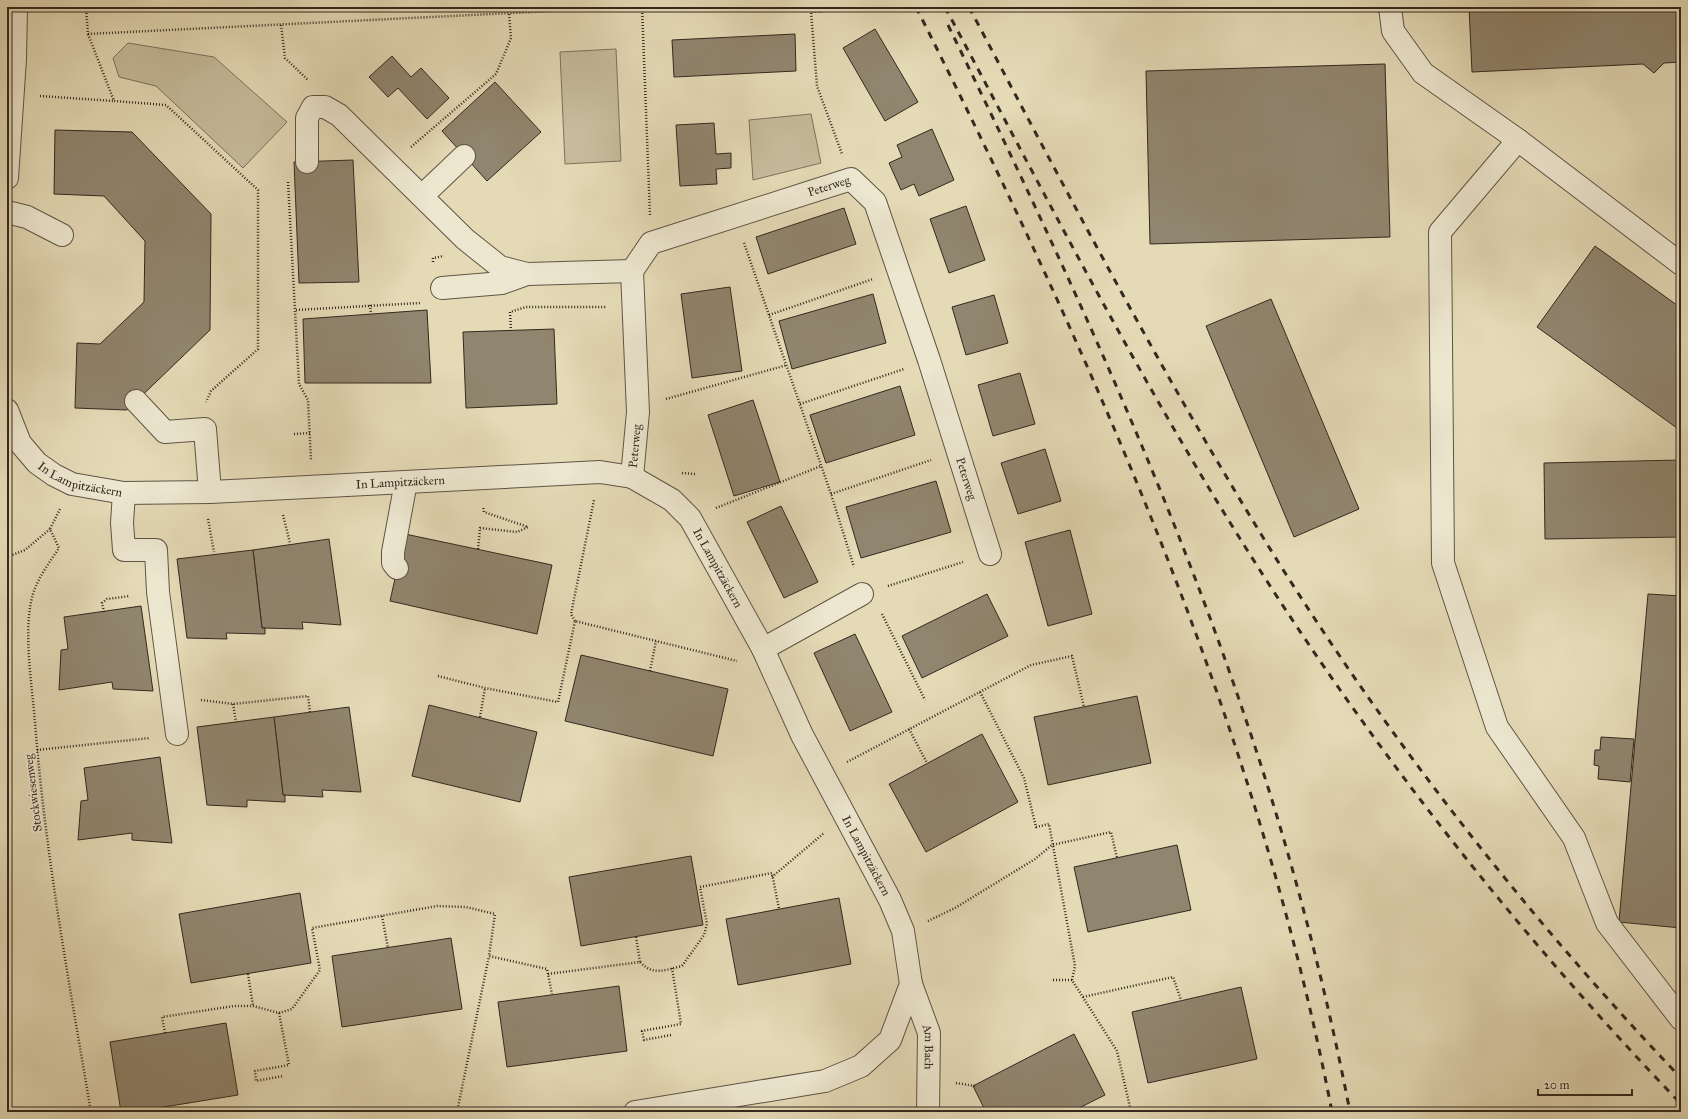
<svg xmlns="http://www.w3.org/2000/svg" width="1688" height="1119" viewBox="0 0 1688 1119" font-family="'IM FELL Great Primer',serif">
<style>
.green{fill:#c6bc9c;stroke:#7d725e}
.building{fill:#90856e;stroke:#34281f}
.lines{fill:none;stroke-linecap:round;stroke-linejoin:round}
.minor-casing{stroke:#605445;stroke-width:24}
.path{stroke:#34281f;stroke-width:2.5;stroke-dasharray:1 2;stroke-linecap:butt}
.minor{stroke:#ede7d0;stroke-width:22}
.rail{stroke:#34281f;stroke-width:3;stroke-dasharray:7 7;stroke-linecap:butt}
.labels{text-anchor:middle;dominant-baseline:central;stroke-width:3.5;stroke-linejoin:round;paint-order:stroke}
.street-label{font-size:12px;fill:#34281f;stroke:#ede7d0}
</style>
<rect width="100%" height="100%" fill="#e4dab6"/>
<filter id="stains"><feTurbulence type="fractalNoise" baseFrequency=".005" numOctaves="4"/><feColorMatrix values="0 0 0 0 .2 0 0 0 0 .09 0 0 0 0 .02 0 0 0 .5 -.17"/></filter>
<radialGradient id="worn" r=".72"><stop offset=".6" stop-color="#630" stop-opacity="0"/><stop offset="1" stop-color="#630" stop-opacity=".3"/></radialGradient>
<g class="green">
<polygon points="128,43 214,57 287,122 243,168 156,86 119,77 113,58"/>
<polygon points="616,49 621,161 565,164 560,52"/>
<polygon points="811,114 821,163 753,180 749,120"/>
</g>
<g class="building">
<polygon points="1469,7 1681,7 1681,62 1664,63 1654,73 1643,64 1472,72"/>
<polygon points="875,29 918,102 885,121 843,48"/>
<polygon points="795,34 796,71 674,77 672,40"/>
<polygon points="392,56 411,77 421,68 449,98 427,119 398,88 388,97 369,77"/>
<polygon points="1385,64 1390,237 1150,244 1146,71"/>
<polygon points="495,82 541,132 487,181 442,131"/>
<polygon points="714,123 716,154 731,153 731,168 716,169 717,184 680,186 676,125"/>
<polygon points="932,129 954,180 919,196 914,184 901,190 889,163 902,157 897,145"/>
<polygon points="55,130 132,132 211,214 210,330 127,410 75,408 77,343 100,344 144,302 145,241 104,196 54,194"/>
<polygon points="353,160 359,282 299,283 294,162"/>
<polygon points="966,206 985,260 949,273 930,219"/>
<polygon points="844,208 856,244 768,274 756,237"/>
<polygon points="1595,246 1681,308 1681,431 1537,327"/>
<polygon points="730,287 742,371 692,378 681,294"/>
<polygon points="873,294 886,343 792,369 779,321"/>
<polygon points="994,295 1008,343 966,355 952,307"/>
<polygon points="1271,299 1359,509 1294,537 1206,326"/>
<polygon points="427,310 431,383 305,383 303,319"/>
<polygon points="554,329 557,404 466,408 463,332"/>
<polygon points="1020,373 1035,424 993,436 978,385"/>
<polygon points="900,386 915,435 826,463 810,415"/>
<polygon points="753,400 780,482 734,496 708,415"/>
<polygon points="1045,449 1061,501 1018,514 1001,463"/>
<polygon points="1681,460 1681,537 1545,539 1544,463"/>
<polygon points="936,481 951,532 861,558 846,507"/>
<polygon points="781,506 818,582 784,598 747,522"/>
<polygon points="1070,530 1092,614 1048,626 1025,542"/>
<polygon points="405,534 552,565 537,634 390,601"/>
<polygon points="329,539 341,625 302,622 303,629 262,628 253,550"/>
<polygon points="253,550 262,628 265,628 265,634 226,633 227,639 187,638 177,559"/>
<polygon points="987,594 1008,636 922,678 902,636"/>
<polygon points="1648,594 1681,596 1681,928 1619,922"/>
<polygon points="141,606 153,691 113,689 112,682 59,690 61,650 68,649 64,617"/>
<polygon points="855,634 892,712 850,731 814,653"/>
<polygon points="581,655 728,689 713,756 565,721"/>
<polygon points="1137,696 1151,763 1048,785 1034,717"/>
<polygon points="429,705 537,732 520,802 412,776"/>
<polygon points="349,707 361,792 322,790 323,797 283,795 274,717"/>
<polygon points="274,717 283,795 285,795 285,802 247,800 247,807 207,805 197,727"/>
<polygon points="982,734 1018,802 926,852 889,784"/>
<polygon points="1601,737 1634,739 1630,782 1598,779 1599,766 1594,765 1595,750 1600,750"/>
<polygon points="160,757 172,843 132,840 132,833 78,840 81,801 88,800 84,768"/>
<polygon points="1177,845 1191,910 1088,932 1074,867"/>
<polygon points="691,856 703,925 581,946 569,877"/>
<polygon points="300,893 311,963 191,983 179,914"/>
<polygon points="839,898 851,964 738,985 726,919"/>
<polygon points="451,938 462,1009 342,1027 332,956"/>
<polygon points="619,986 627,1051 507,1067 498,1002"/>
<polygon points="1241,987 1257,1059 1148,1083 1132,1012"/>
<polygon points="226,1023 238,1095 133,1112 121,1112 110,1042"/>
<polygon points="1074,1034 1105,1095 1071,1112 986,1112 973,1086"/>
</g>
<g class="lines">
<g class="minor-casing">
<g id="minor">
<polyline points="1390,7 1393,31 1423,73 1518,140 1681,264"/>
<polyline points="1518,140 1440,232 1443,563 1497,727 1574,838 1607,923 1681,1019"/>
<polyline points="307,162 307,118 313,107 325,107 339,115 465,239 500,267 527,274 632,271"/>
<polyline points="7,178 15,59 16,7"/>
<polyline points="422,196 464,156"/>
<polyline points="7,212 27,217 62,235"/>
<polyline points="442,288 502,283 527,274"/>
<polyline points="136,401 165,432 205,429 210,492"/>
<path id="s1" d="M7 410 20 443 37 463 54 475 72 484 124 493 210 492 600 472 632 477 672 500 690 518 763 649 802 735 890 900 903 931 911 984 890 1040 861 1066 825 1081 635 1112"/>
<path id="s2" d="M632 477 638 412 632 271 651 243 851 179 875 202 929 360 990 554"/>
<polyline points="124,493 122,523 124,550 156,550 158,592 177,734"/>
<polyline points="397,568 393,563 393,552 406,482"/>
<polyline points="763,649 862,594"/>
<path id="s3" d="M911 984 929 1033 928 1112"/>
</g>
</g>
<g class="path">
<polyline points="86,7 88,34 633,7"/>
<polyline points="642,7 650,215"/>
<polyline points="837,7 837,10 811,12 817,86 842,154"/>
<polyline points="281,25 285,58 308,80"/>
<polyline points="88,34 114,101 166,105 258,190 258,349 211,391 206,402"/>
<polyline points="40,96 114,101"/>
<polyline points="411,147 496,74 511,38 509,13"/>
<polyline points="288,182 299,384 308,400 311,460"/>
<polyline points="744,243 831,494 854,567"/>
<polyline points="433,262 433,258 444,256"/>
<polyline points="370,305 371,314"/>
<polyline points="296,310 420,303"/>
<polyline points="769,315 873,279"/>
<polyline points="511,331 510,312 526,307 607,307"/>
<polyline points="666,399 787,365"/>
<polyline points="800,404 904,369"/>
<polyline points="294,434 310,433"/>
<polyline points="682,473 695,474"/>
<polyline points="831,494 931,460"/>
<polyline points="716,508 821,466"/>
<path d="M60 509 50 529 59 548C48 565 35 581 31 602 24 637 32 686 35 722 45 853 69 982 91 1112"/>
<polyline points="283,515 290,543"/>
<polyline points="208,519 214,552"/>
<polyline points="478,549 480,528 517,532 528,527 484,512 483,506"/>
<polyline points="7,557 25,550 50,529"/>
<polyline points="888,586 963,562"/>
<polyline points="104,612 102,603 107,599 130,596"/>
<polyline points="882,614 925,700"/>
<polyline points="575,621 571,614 594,500"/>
<polyline points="650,671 656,641"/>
<polyline points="438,676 485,688 558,702 575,621 737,661"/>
<polyline points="980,692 1024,778 1036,827 1049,824 1075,966 1072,980 1117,1051 1130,1107"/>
<polyline points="201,700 233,704 308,696 310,712"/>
<polyline points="233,704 236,722"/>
<polyline points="480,717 485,688"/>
<polyline points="909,729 927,763"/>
<polyline points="37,750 150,738"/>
<polyline points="847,762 1031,665 1072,656 1084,707"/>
<polyline points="772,877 824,833"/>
<polyline points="382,916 388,948"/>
<polyline points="928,921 955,908 1035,859 1052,845 1111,832 1117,858"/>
<polyline points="636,937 640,962"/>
<polyline points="248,974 253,1006"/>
<path d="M548 974 640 962C653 976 665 970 682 966L704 935 707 924 700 887 772 873 779 909"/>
<polyline points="1053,980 1072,980"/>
<polyline points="1083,997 1173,977 1181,1000"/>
<polyline points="279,1013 292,1009 320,970 312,928 437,906 466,907 495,914 489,956 547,969 552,994"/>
<polyline points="165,1033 162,1017 234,1006 253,1006 279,1013 289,1065 255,1071 256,1081 283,1076"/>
<polyline points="671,1035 644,1040 642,1031 681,1024 672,968"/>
<polyline points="956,1083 975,1086"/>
<polyline points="457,1112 489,956"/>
</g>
<use href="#minor" class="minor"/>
<g class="rail">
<path d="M916 7C1093 359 1257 723 1332 1112"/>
<path d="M945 7C1040 185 1132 366 1239 537 1366 741 1515 931 1681 1104"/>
<path d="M969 7C1069 196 1168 386 1282 568 1397 750 1532 922 1681 1078"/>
<path d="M948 25C1058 251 1165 479 1245 717 1289 846 1324 978 1350 1112"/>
</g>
</g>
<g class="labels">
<g class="street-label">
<text stroke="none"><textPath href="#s2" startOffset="427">Peterweg</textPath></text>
<text stroke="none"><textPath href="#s2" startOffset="31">Peterweg</textPath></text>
<text stroke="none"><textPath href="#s1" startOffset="109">In Lampitzäckern</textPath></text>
<text stroke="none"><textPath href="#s2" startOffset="775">Peterweg</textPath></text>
<text stroke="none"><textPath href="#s1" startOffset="432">In Lampitzäckern</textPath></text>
<text stroke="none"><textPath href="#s1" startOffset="793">In Lampitzäckern</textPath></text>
<text transform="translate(33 793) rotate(-97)">Stockwiesenweg</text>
<text stroke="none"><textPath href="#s1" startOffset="1117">In Lampitzäckern</textPath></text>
<text stroke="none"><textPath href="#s3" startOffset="66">Am Bach</textPath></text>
</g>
</g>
<rect width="1688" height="1119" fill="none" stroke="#e4dab6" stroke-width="24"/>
<rect x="8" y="8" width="1672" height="1103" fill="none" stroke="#34281f" stroke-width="2"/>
<rect x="12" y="12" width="1664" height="1095" fill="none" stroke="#34281f"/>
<path d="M1538 1089v6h94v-6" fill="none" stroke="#34281f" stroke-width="2"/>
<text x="1544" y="1089" font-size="12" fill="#34281f" stroke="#ede7d0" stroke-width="3" paint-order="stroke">20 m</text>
<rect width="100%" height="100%" filter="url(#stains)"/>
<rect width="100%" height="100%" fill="url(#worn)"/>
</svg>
